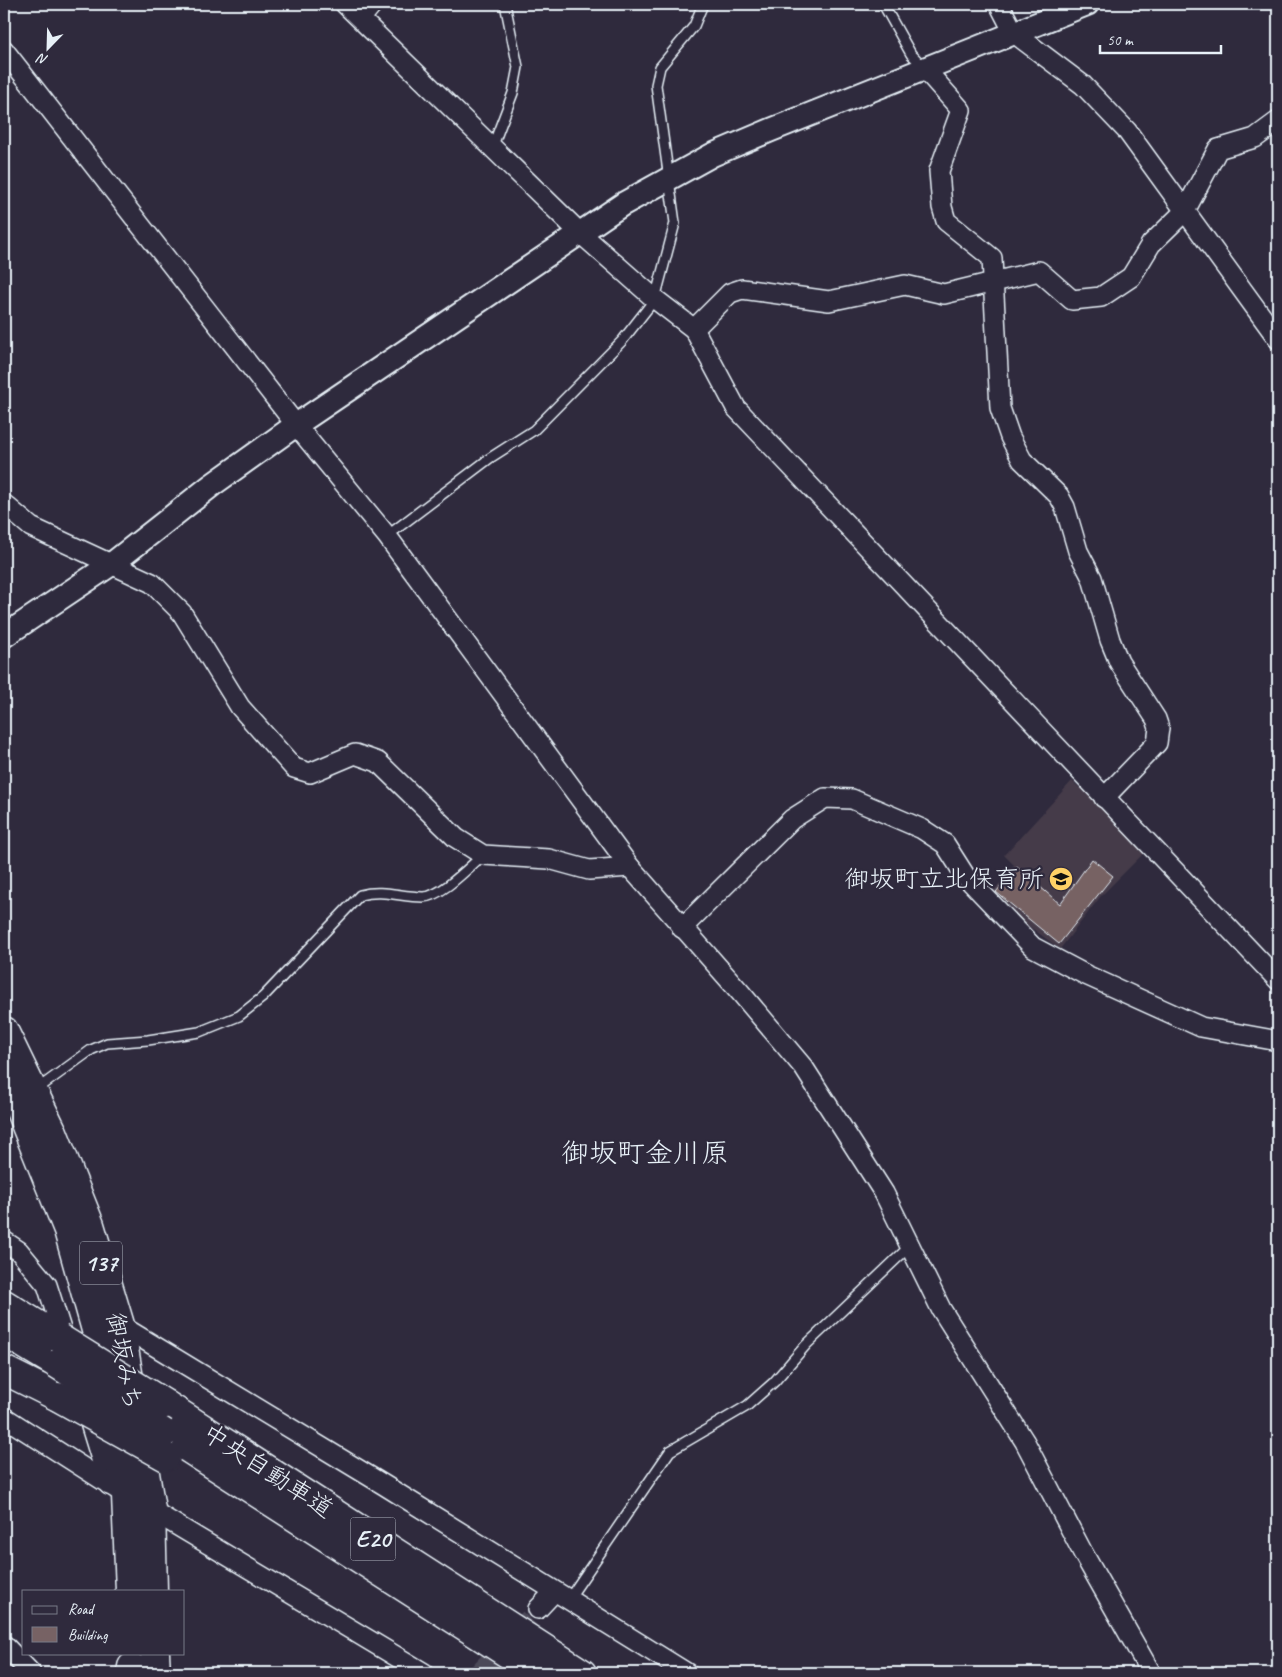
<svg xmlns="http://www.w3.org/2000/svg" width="1282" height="1677" viewBox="0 0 1282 1677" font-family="Caveat,'Klee One',sans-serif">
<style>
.built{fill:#453b49}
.building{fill:#776264;stroke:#e8f1f8}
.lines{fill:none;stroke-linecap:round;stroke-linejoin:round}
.minor-tunnel{stroke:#4b4859;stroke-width:19;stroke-dasharray:19 9;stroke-linecap:butt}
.service-casing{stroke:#e8f1f8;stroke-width:12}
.minor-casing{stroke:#e8f1f8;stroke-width:22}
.tertiary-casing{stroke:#e8f1f8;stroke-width:26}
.trunk-casing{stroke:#e8f1f8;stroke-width:31}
.motorway-casing{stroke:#e8f1f8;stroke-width:31}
.service{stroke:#2f2a3d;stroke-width:9}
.minor{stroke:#2f2a3d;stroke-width:19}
.tertiary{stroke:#2f2a3d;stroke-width:22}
.trunk{stroke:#2f2a3d;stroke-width:28}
.motorway{stroke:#2f2a3d;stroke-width:28}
.motorway-bridge-casing{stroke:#e8f1f8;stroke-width:31;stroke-linecap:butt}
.motorway-bridge{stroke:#2f2a3d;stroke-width:28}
.labels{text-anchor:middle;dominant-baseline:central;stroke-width:4.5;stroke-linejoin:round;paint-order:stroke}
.shield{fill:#2f2a3d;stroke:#b0b5c0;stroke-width:1}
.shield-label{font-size:24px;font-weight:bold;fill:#e8f1f8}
.poi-label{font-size:25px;fill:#e8f1f8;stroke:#2f2a3d;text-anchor:end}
.street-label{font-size:25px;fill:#e8f1f8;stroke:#2f2a3d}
.quarter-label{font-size:28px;fill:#e8f1f8;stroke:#2f2a3d}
</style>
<rect width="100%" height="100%" fill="#2f2a3d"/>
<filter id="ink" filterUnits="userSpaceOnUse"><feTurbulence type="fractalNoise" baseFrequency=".02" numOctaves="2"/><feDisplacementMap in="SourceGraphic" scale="10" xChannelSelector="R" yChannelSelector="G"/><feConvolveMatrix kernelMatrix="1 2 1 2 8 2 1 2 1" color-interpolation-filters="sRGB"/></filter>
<g filter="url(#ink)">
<polygon class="built" points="1072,781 1148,849 1101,896 1060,949 1018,918 992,893 1014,865 1004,855"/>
<polygon class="building" points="1092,859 1113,876 1059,944 996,892 1017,867 1060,904"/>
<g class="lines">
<polyline class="minor-tunnel" points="478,1673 538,1609"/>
<g class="service-casing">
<g id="service">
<polyline points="883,4 911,54 924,67"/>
<polyline points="364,22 379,4"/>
<polyline points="492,148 513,93 518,67 505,4"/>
<polyline points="387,536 490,458 534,430 622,341 655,299 675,223 656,85 660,67 694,26 703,4"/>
<path d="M36 1090 91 1050 107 1043 148 1040 199 1032 239 1016 263 997 360 895C383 889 400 897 423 897 441 897 469 867 483 855"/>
<polyline points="568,1600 670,1451 747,1406 774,1382 806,1345 910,1246"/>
</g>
</g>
<g class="minor-casing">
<g id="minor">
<polyline points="345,4 579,232 655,299 694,329 736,408 1278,980"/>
<polyline points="999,4 1014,33 1083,85 1127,131 1278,339"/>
<polyline points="4,50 296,425 387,536 630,867 740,992 804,1068 884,1193 941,1309 1025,1442 1083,1553 1151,1673"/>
<polyline points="924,68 961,110 939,171 942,207 946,221 992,258 1000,408 1010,437 1022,460 1059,496 1065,507 1078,551 1092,578 1110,640 1119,662 1156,719 1159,728 1157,743 1104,798"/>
<polyline points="694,329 730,293 742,289 829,301 905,285 944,294 1039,271 1072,300 1101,297 1131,277 1151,244 1185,211 1218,149 1255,138 1278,121"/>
<polyline points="4,504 31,527 152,583 182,613 240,707 294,768 310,773 355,754 378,762 456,838 483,855 549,859 589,870 630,867"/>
<polyline points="682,928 792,819 825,798 852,799 922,829 945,844 966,877 1033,947 1086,975 1201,1027 1278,1041"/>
<polyline points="4,1241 19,1251 47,1285 66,1345"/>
<polyline points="120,1325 384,1485 687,1673"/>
<polyline points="85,1407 109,1485"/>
<polyline points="4,1417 126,1495 424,1673"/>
<polyline points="538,1609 554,1592"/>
<polyline points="4,1645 31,1673"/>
</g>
</g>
<g class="tertiary-casing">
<polyline id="tertiary" points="4,636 113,563 212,485 296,425 623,204 712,155 771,130 1087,4"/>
</g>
<g class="trunk-casing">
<g id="trunk">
<polyline points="4,1031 53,1132 90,1225 120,1325 151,1509 153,1591"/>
<polyline points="4,1077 14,1096 68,1230 101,1348 126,1495 130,1591"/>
<polyline points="155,1653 156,1673"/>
</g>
</g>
<g class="motorway-casing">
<g id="motorway">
<polyline points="4,1304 59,1338"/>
<polyline points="4,1332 57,1364"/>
<polyline points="4,1370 58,1397"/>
<polyline points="165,1404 582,1673"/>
<polyline points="164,1433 538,1673"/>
<polyline points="131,1673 132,1667"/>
</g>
</g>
<use href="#service" class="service"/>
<use href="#minor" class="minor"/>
<use href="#tertiary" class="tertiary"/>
<use href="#trunk" class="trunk"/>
<use href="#motorway" class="motorway"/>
<g class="motorway-bridge-casing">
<g id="motorway-bridge">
<polyline points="59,1338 165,1404"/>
<polyline points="57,1364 164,1433"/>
<polyline points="58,1397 166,1457"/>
</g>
</g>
<use href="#motorway-bridge" class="motorway-bridge"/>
</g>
</g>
<defs>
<g id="school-disc" transform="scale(1.25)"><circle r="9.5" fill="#ffd166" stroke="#2f2a3d"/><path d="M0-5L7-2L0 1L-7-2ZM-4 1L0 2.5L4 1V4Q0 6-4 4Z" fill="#111"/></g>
</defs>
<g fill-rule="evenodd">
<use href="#school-disc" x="1061" y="879"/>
</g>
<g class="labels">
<g class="shield">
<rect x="80" y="1241.5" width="42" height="43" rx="4"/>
<rect x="350.5" y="1517.5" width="45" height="43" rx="4"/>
</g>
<g class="shield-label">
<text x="101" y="1263">137</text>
<text x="373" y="1539">E20</text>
</g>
<g class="poi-label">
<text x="1044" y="879">御坂町立北保育所</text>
</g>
<g class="street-label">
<text transform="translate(124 1361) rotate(79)">御坂みち</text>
<text transform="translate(268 1471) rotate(33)">中央自動車道</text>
</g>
<g class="quarter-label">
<text x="645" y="1152">御坂町金川原</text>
</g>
</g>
<rect width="1282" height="1677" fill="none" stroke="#2f2a3d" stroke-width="20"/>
<rect x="10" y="10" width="1262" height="1657" fill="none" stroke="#e8f1f8" stroke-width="2" filter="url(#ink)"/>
<rect x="22" y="1590" width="162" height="65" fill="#2f2a3d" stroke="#797a88"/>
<rect x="32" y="1606" width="25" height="8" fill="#2f2a3d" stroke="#797a88"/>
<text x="68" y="1614" font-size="15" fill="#e8f1f8">Road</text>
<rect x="32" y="1627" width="25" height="15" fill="#776264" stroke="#797a88"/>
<text x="68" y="1640" font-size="15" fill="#e8f1f8">Building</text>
<g transform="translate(48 48) rotate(203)" stroke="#2f2a3d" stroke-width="4" paint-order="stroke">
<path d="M0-4L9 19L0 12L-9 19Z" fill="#e8f1f8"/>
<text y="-8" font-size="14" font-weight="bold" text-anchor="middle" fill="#e8f1f8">N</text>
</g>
<path d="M1100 45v8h121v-8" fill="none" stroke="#e8f1f8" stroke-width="2.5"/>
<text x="1107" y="45" font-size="15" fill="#e8f1f8" stroke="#2f2a3d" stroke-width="4" paint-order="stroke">50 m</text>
</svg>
